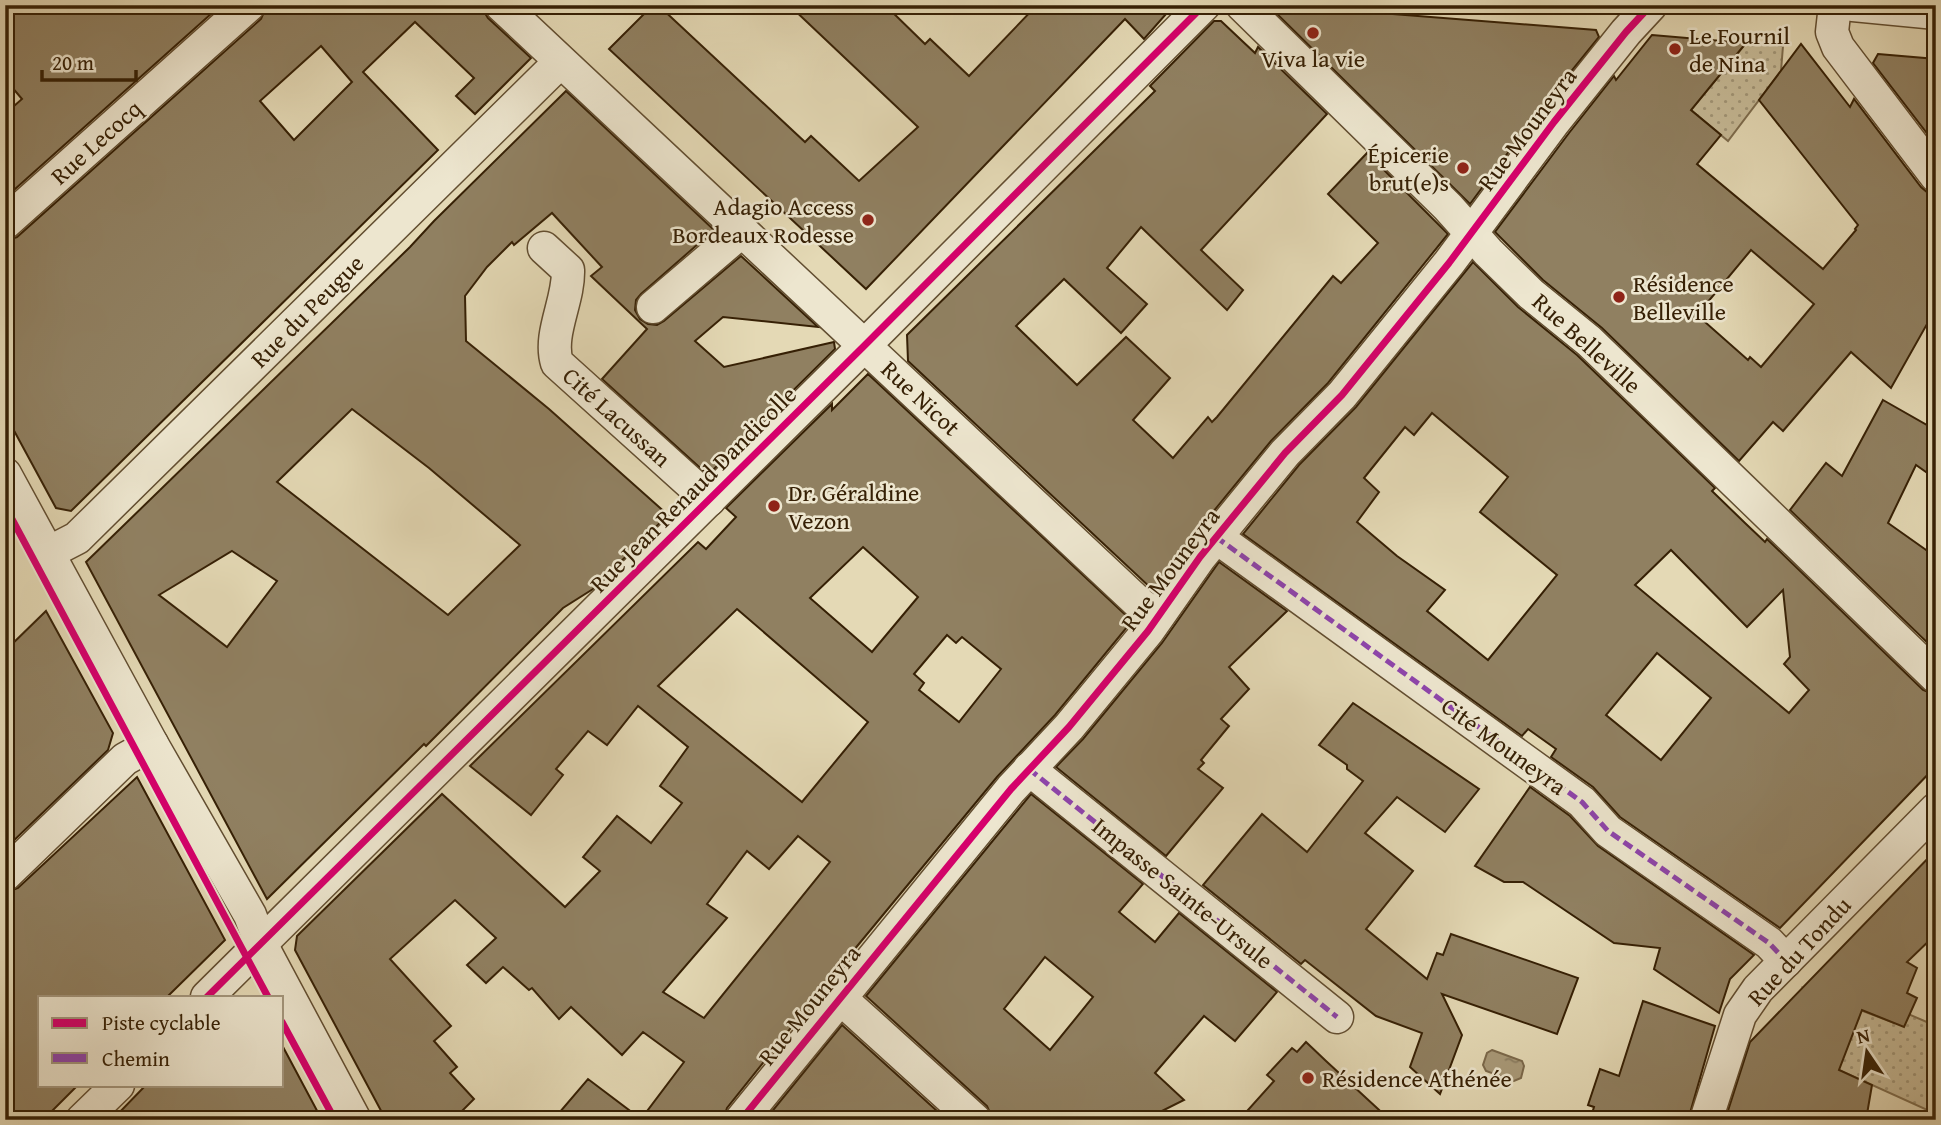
<svg xmlns="http://www.w3.org/2000/svg" width="1941" height="1125" viewBox="0 0 1941 1125" font-family="'Gentium Book Plus',serif">
<style>
.garden{fill:url(#garden-dots);stroke:#7e6d4e;stroke-width:2}
.water{fill:url(#water-ripples);stroke:#7b694b;stroke-width:2}
.building{fill:#908061;stroke:#362005;stroke-width:2;fill-rule:evenodd}
.lines{fill:none;stroke-linecap:round;stroke-linejoin:round}
.minor-casing{stroke:#624e31;stroke-width:35}
.minor{stroke:#ede6cf;stroke-width:32}
.quiet{stroke:#8e44ad;stroke-width:5;stroke-dasharray:10 5;stroke-linecap:butt}
.cycleway-casing{stroke:#ede6cf;stroke-width:11}
.cycleway{stroke:#d6006c;stroke-width:7}
.poi-dot{fill:#8f2418;stroke:#ede6cf;stroke-width:2.5}
.labels{text-anchor:middle;dominant-baseline:central;stroke-width:5;stroke-linejoin:round;paint-order:stroke}
.poi-label{font-size:24px;fill:#362005;stroke:#ede6cf;text-anchor:start}
.street-label{font-size:24px;fill:#362005;stroke:#ede6cf}
</style>
<defs>
<pattern id="garden-dots" width="8" height="8" patternUnits="userSpaceOnUse" patternTransform="scale(1.75)"><rect width="8" height="8" fill="#c6ba97"/><path d="M2 2h.1M6 6h.1" fill="none" stroke="#a29779" stroke-width="1.8" stroke-linecap="round"/></pattern>
<pattern id="water-ripples" width="26" height="14" patternUnits="userSpaceOnUse" patternTransform="scale(1.75)"><rect width="26" height="14" fill="#a99a79"/><path d="M2 4q2-2 4 0t4 0M15 11q2-2 4 0t4 0" fill="none" stroke="#8a7d61"/></pattern>
</defs>
<rect width="100%" height="100%" fill="#e4d9b5"/>
<filter id="stains"><feTurbulence type="fractalNoise" baseFrequency=".00286" numOctaves="4"/><feColorMatrix values="0 0 0 0 .2 0 0 0 0 .09 0 0 0 0 .02 0 0 0 .5 -.17"/></filter>
<radialGradient id="worn" r=".72"><stop offset=".6" stop-color="#630" stop-opacity="0"/><stop offset="1" stop-color="#630" stop-opacity=".3"/></radialGradient>
<g class="garden">
<polygon points="1746,43 1783,46 1781,71 1728,141 1691,110"/>
<polygon points="1803,988 1894,1023 1899,1010 1936,1026 1936,1114 1839,1070"/>
</g>
<polygon class="water" points="1492,1050 1522,1061 1524,1066 1521,1078 1514,1081 1486,1071 1483,1065 1487,1053"/>
<g class="building">
<polygon points="5,5 221,5 5,198 5,114 22,99 5,79"/>
<path d="M267 5H480L488 18 531 58 475 114 456 96 474 78 415 22 363 72 438 150 71 511 56 508 5 414V241L17 237 261 19ZM321 46 352 82 294 140 260 101Z"/>
<polygon points="653,5 658,5 805,142 811,136 859,181 918,127 789,5 885,5 925,44 930,39 969,76 1037,5 1174,5 1144,39 1125,19 866,289 609,49"/>
<polygon points="1278,5 1596,30 1599,37 1539,111 1470,204 1275,12"/>
<polygon points="1214,21 1221,21 1255,53 1258,47 1327,114 1201,250 1243,290 1227,310 1141,227 1107,268 1147,304 1121,333 1064,279 1016,326 1077,385 1126,337 1170,378 1133,420 1173,458 1208,417 1212,422 1217,417 1333,276 1341,283 1378,243 1328,194 1367,153 1448,234 1328,383 1271,441 1186,545 1154,591 908,361 907,335 1155,91 1150,86"/>
<path d="M1652 35 1746 43 1691 110 1721 135 1697 164 1823 269 1856 230 1855 229 1858 225 1759 100 1801 44 1850 107 1854 99 1921 187 1928 193 1936 194V329L1927 324 1891 388 1851 352 1783 431 1773 422 1739 461 1602 328 1543 280 1495 232 1569 133 1614 76 1616 80ZM1751 250 1814 304 1761 367 1750 357 1748 360 1697 315Z"/>
<polygon points="1878,54 1936,59 1936,145 1873,63"/>
<path d="M566 91 714 230 641 294 636 300 635 310 640 319 648 324 657 325 664 321 741 256 818 327 723 317 695 341 724 367 834 342 835 349 708 475 602 379 647 329 591 276 602 267 552 213 514 245 512 242 487 267 465 296 466 341 549 409 668 515 593 589 563 608 426 746 424 744 267 899 86 562 410 247 434 221ZM352 409 429 468 520 545 448 615 277 482ZM232 551 277 581 227 647 159 595Z"/>
<path d="M1473 262 1518 307 1577 355 1715 488 1712 491 1745 523 1765 542 1767 539 1923 690 1936 695V766L1780 928 1620 817 1593 787 1551 757 1556 749 1528 729 1522 736 1243 534 1299 465 1356 407ZM1432 413 1508 477 1480 512 1557 575 1488 660 1427 611 1445 590 1397 556 1357 522 1379 492 1364 478 1405 427 1414 435ZM1671 550 1747 627 1783 590 1790 657 1784 664 1809 690 1789 713 1635 585ZM1657 653 1711 698 1661 760 1606 715Z"/>
<path d="M868 374 1132 621 1055 715 997 777 825 985 727 1108 723 1120H553L588 1079 641 1119 684 1062 643 1032 622 1055 571 1007 559 1019 532 988 529 990 503 967 486 983 467 965 496 938 455 900 390 959 451 1026 434 1041 457 1067 450 1073 474 1099 453 1120H386L295 950 297 936 442 794 565 907 600 871 583 857 617 816 651 843 682 803 660 786 688 747 638 706 607 745 588 731 556 769 563 775 531 815 470 766 698 542 706 549 736 517 726 508 832 404V410ZM863 547 918 597 872 652 810 598ZM737 609 868 722 802 802 658 686ZM947 635 956 643 962 637 1001 669 959 722 919 690 924 683 914 674ZM798 836 830 862 704 1018 663 992 727 918 707 904 747 851 769 869Z"/>
<polygon points="1883,400 1932,428 1929,435 1936,441 1936,479 1916,465 1888,523 1936,557 1936,651 1790,510 1826,463 1842,476"/>
<polygon points="1219,562 1287,611 1229,667 1249,689 1221,719 1229,726 1201,760 1204,763 1198,769 1223,788 1166,856 1056,767 1083,739 1162,643"/>
<polygon points="46,611 113,733 108,750 5,849 5,651"/>
<polygon points="1353,703 1479,789 1445,832 1397,797 1365,833 1413,871 1366,929 1427,979 1437,953 1443,955 1451,934 1578,978 1557,1034 1442,994 1462,1035 1440,1094 1410,1067 1422,1033 1376,1016 1305,960 1301,964 1203,885 1262,814 1307,852 1363,781 1347,769 1347,765 1319,745"/>
<polygon points="137,777 225,940 167,997 40,997 40,1085 78,1085 43,1120 5,1120 5,987 13,978 5,970 5,893 18,888"/>
<polygon points="1530,787 1570,816 1598,846 1754,955 1730,979 1719,1013 1654,969 1660,948 1614,943 1523,882 1504,882 1475,866"/>
<path d="M1031 794 1143 884 1119 912 1155 942 1179 913 1277 992 1235 1041 1204 1016 1155 1073 1184 1100 1144 1120H993L987 1106 866 996ZM1045 957 1093 997 1050 1050 1004 1009Z"/>
<polygon points="1936,850 1936,934 1907,962 1917,968 1907,993 1917,998 1904,1027 1862,1010 1839,1070 1872,1085 1866,1120 1725,1120 1750,1042"/>
<polygon points="1643,1001 1715,1026 1688,1120 1590,1120 1594,1107 1588,1105 1600,1069 1619,1076"/>
<polygon points="842,1025 947,1120 765,1120"/>
<polygon points="1306,1042 1326,1061 1390,1120 1239,1120 1274,1081 1267,1075 1292,1048 1297,1052"/>
<polygon points="282,1045 322,1120 112,1120 146,1085 282,1085"/>
</g>
<g class="lines">
<g class="minor-casing">
<g id="minor">
<polyline points="501,5 1141,605 1158,616"/>
<polyline points="1242,5 1448,207 1488,252 1531,294 1589,341 1936,677"/>
<polyline points="1835,5 1832,32 1838,47 1936,176"/>
<polyline points="1853,5 1936,13"/>
<polyline points="5,223 249,5"/>
<path d="M544 248 568 270C569 301 548 334 557 363L709 500"/>
<polyline points="653,307 742,231"/>
<polyline points="5,474 152,744 250,915 261,944 355,1120"/>
<polyline points="1216,537 1582,802 1608,831 1769,943 1786,961"/>
<polyline points="48,553 77,538 560,62"/>
<polyline points="1029,769 1337,1017"/>
<polyline points="5,875 125,759 152,744"/>
<polyline points="207,997 865,345 1204,5"/>
<polyline points="839,997 975,1120"/>
<polyline points="82,1120 118,1085"/>
<polyline points="741,1120 1011,789 1069,727 1148,631 1200,557 1285,453 1342,395 1449,263 1554,122 1626,32 1651,5"/>
<polyline points="1706,1120 1740,1015 1758,989 1936,809"/>
</g>
</g>
<use href="#minor" class="minor"/>
<g class="quiet">
<polyline points="1216,537 1582,802 1608,831 1769,943 1786,961"/>
<polyline points="1029,769 1337,1017"/>
</g>
<g class="cycleway-casing">
<g id="cycleway">
<polyline points="5,506 268,997"/>
<polyline points="207,997 865,345 1204,5"/>
<polyline points="282,1022 335,1120"/>
<polyline points="741,1120 1011,789 1069,727 1148,631 1200,557 1285,453 1342,395 1449,263 1554,122 1626,32 1651,5"/>
</g>
</g>
<use href="#cycleway" class="cycleway"/>
</g>
<g class="poi-dot">
<circle cx="1313" cy="33" r="7"/>
<circle cx="1675" cy="49" r="7"/>
<circle cx="1463" cy="168" r="7"/>
<circle cx="868" cy="220" r="7"/>
<circle cx="1619" cy="297" r="7"/>
<circle cx="774" cy="506" r="7"/>
<circle cx="1308" cy="1078" r="7"/>
</g>
<g class="labels">
<g class="poi-label">
<text x="1689" y="35">Le Fournil<tspan x="1689" dy="28">de Nina</tspan></text>
<text x="1313" y="58" text-anchor="middle">Viva la vie</text>
<text x="1449" y="154" text-anchor="end">Épicerie<tspan x="1449" dy="28">brut(e)s</tspan></text>
<text x="854" y="206" text-anchor="end">Adagio Access<tspan x="854" dy="28">Bordeaux Rodesse</tspan></text>
<text x="1633" y="283">Résidence<tspan x="1633" dy="28">Belleville</tspan></text>
<text x="788" y="492">Dr. Géraldine<tspan x="788" dy="28">Vezon</tspan></text>
<text x="1322" y="1078">Résidence Athénée</text>
</g>
<g class="street-label">
<text transform="translate(1527 129) rotate(-53)">Rue Mouneyra</text>
<text transform="translate(96 142) rotate(-42)">Rue Lecocq</text>
<text transform="translate(307 311) rotate(-45)">Rue du Peugue</text>
<text transform="translate(1587 343) rotate(42)">Rue Belleville</text>
<text transform="translate(921 398) rotate(43)">Rue Nicot</text>
<text transform="translate(617 417) rotate(42)">Cité Lacussan</text>
<text transform="translate(693 489) rotate(-45)">Rue Jean Renaud Dandicolle</text>
<text transform="translate(1170 569) rotate(-53)">Rue Mouneyra</text>
<text transform="translate(1504 746) rotate(36)">Cité Mouneyra</text>
<text transform="translate(1183 893) rotate(39)">Impasse Sainte-Ursule</text>
<text transform="translate(1799 951) rotate(-47)">Rue du Tondu</text>
<text transform="translate(809 1005) rotate(-51)">Rue Mouneyra</text>
</g>
</g>
<rect width="1941" height="1125" fill="none" stroke="#e4d9b5" stroke-width="28"/>
<rect x="7" y="7" width="1927" height="1111" fill="none" stroke="#362005" stroke-width="3.5"/>
<rect x="14" y="14" width="1913" height="1097" fill="none" stroke="#362005" stroke-width="2"/>
<rect x="38" y="996" width="245" height="91" fill="#ede6cf" stroke="#a4977e" stroke-width="2"/>
<rect x="52" y="1018" width="35" height="10" fill="#d6006c" stroke="#a4977e" stroke-width="2"/>
<text x="102" y="1030" font-size="21" fill="#362005">Piste cyclable</text>
<rect x="52" y="1053" width="35" height="10" fill="#8e44ad" stroke="#a4977e" stroke-width="2"/>
<text x="102" y="1066" font-size="21" fill="#362005">Chemin</text>
<g transform="translate(1867 1052) rotate(347)" stroke="#ede6cf" stroke-width="5" paint-order="stroke">
<path d="M0-5L12 26L0 18L-12 26Z" fill="#362005"/>
<text y="-10" font-size="19" font-weight="bold" text-anchor="middle" fill="#362005">N</text>
</g>
<path d="M42 70v10h94v-10" fill="none" stroke="#362005" stroke-width="3.5"/>
<text x="52" y="70" font-size="21" fill="#362005" stroke="#ede6cf" stroke-width="5" paint-order="stroke">20 m</text>
<rect width="100%" height="100%" filter="url(#stains)"/>
<rect width="100%" height="100%" fill="url(#worn)"/>
</svg>
